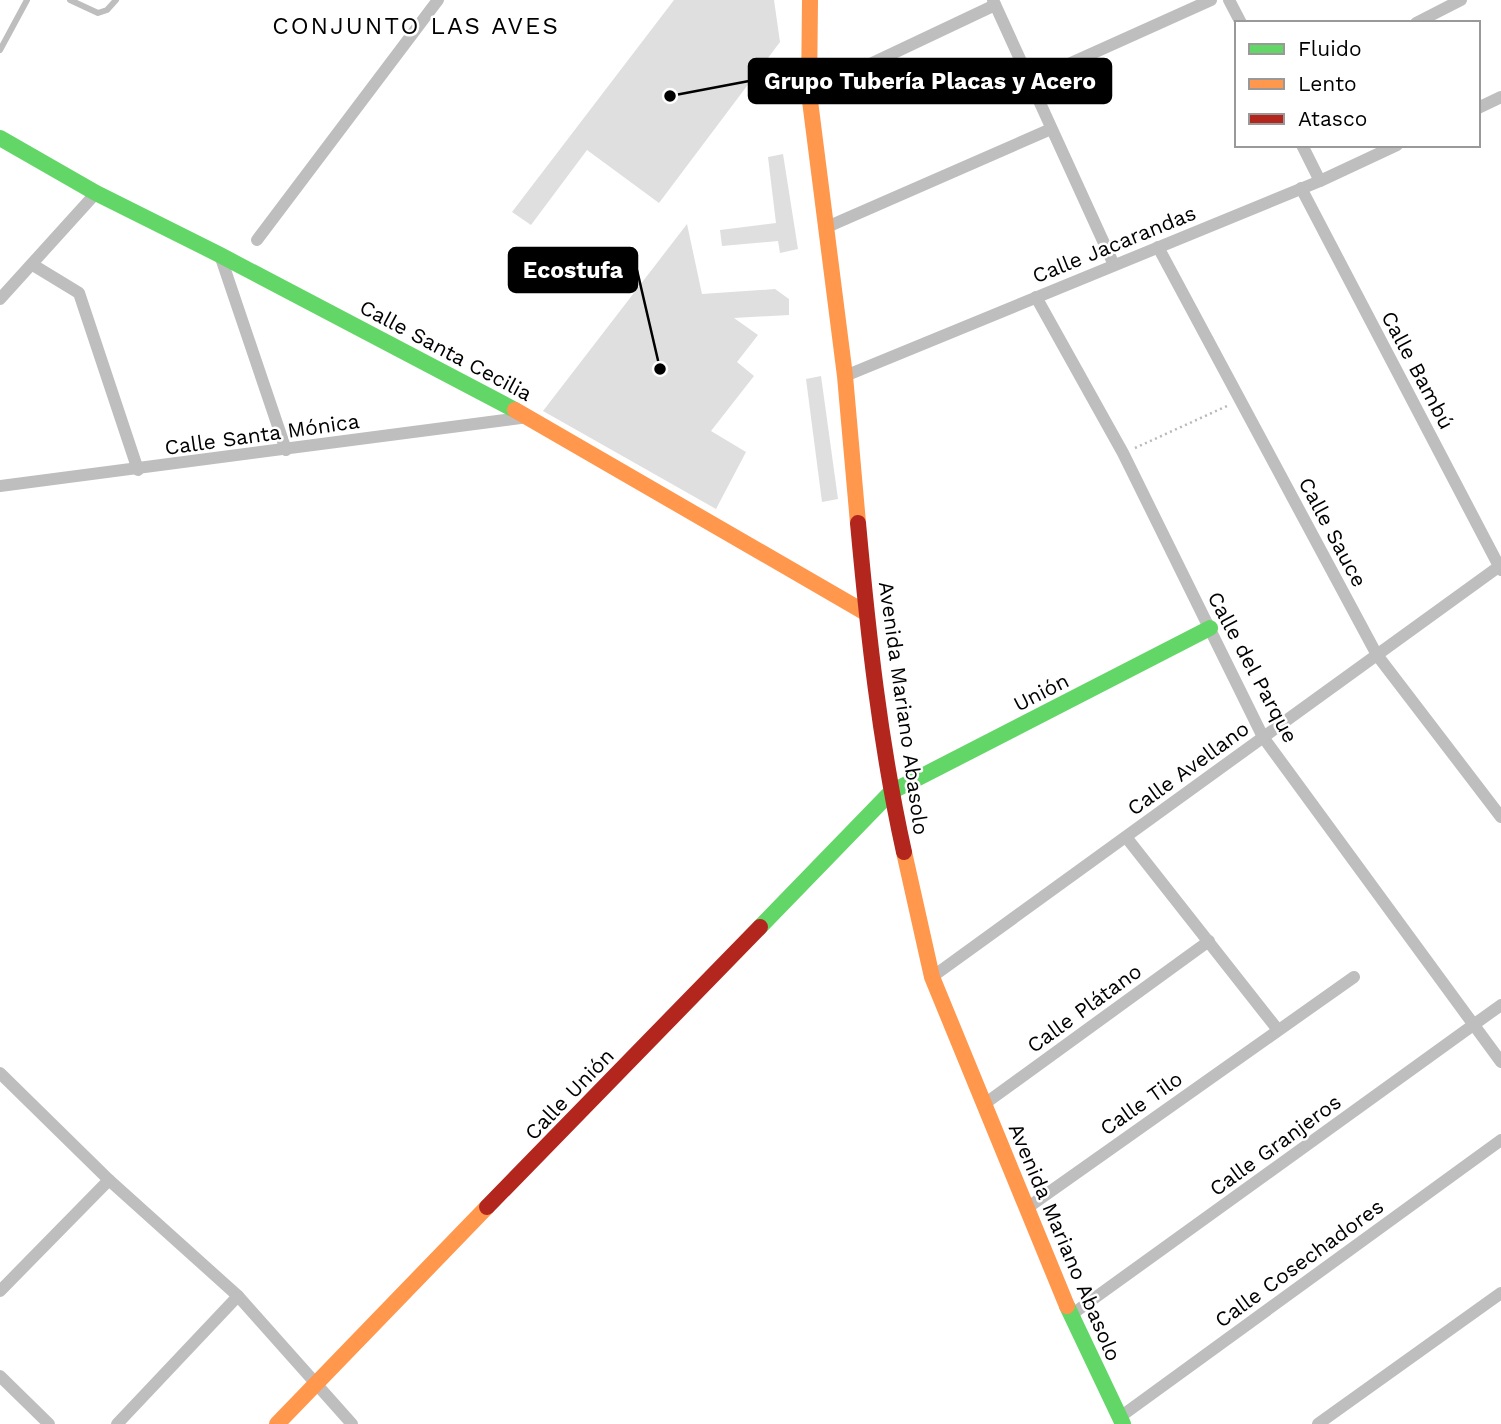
<svg xmlns="http://www.w3.org/2000/svg" width="1501" height="1424" viewBox="0 0 1501 1424" font-family="'Work Sans',sans-serif">
<style>
.building{fill:#dfdfdf}
.lines{fill:none;stroke-linecap:round;stroke-linejoin:round}
.path{stroke:#b9b9b9;stroke-width:2.5;stroke-dasharray:2 3.5;stroke-linecap:butt}
.lane{stroke:#bebebe;stroke-width:6}
.street{stroke:#bebebe;stroke-width:12}
.fast{stroke:#63d668;stroke-width:16}
.slow{stroke:#ff974d;stroke-width:16}
.jam{stroke:#b3261e;stroke-width:16}
.labels{text-anchor:middle;dominant-baseline:central;stroke-width:5;stroke-linejoin:round;paint-order:stroke}
.street-label{font-size:21px;fill:#000;stroke:#fff}
.quarter-label{font-size:24px;letter-spacing:2px;fill:#000;stroke:#fff}
.leader{fill:none;stroke:#000;stroke-width:2.5}
.callout-dot{fill:#000;stroke:#fff;stroke-width:2.5}
.callout{fill:#000;stroke:#000;stroke-width:2.5}
.callout-label{font-size:23px;text-anchor:middle;font-weight:bold;fill:#fff}
</style>
<rect width="100%" height="100%" fill="#fff"/>
<g class="building">
<polygon points="674,0 774,0 780,42 659,203 587,150 531,225 512,212"/>
<polygon points="783,154 798,249 780,253 778,241 722,246 720,230 776,223 768,157"/>
<polygon points="687,224 702,294 775,289 789,299 789,315 734,318 758,335 737,362 754,376 711,431 746,452 716,509 543,411"/>
<polygon points="821,376 838,499 822,502 806,379"/>
</g>
<g class="lines">
<polyline class="path" points="1135,448 1227,406"/>
<g class="lane">
<polyline points="70,0 98,13 107,10 116,0"/>
<polyline points="0,50 27,0"/>
</g>
<g class="street">
<polyline points="993,0 1114,265"/>
<polyline points="1229,0 1241,23"/>
<polyline points="1416,23 1461,0"/>
<polyline points="1031,81 1211,0"/>
<polyline points="809,93 995,5"/>
<polyline points="1478,108 1501,97"/>
<polyline points="1302,145 1320,181"/>
<polyline points="1301,188 1501,570"/>
<polyline points="827,227 1051,129"/>
<polyline points="257,240 438,0"/>
<polyline points="1158,247 1377,655 1501,817"/>
<polyline points="220,255 286,450"/>
<polyline points="33,265 79,293 138,470"/>
<polyline points="1036,297 1123,453 1263,737 1501,1062"/>
<polyline points="0,299 96,193"/>
<polyline points="845,376 1320,181 1397,145"/>
<polyline points="0,486 528,417"/>
<polyline points="1126,837 1278,1030"/>
<polyline points="932,977 1501,565"/>
<polyline points="0,1073 109,1180 238,1296 352,1424"/>
<polyline points="983,1105 1209,941"/>
<polyline points="1027,1208 1354,977"/>
<polyline points="0,1291 109,1180"/>
<polyline points="1071,1315 1501,1005"/>
<polyline points="0,1376 49,1424"/>
<polyline points="1120,1417 1501,1140"/>
<polyline points="117,1424 238,1296"/>
<polyline points="1318,1424 1501,1293"/>
</g>
<g class="fast">
<polyline points="0,138 96,193 220,255 515,410"/>
<polyline points="760,927 891,792 1210,628"/>
<polyline points="1067,1306 1123,1424"/>
</g>
<g class="slow">
<polyline points="810,0 809,93 845,376 858,523"/>
<polyline points="515,410 866,613"/>
<polyline points="904,852 932,977 1067,1306"/>
<polyline points="277,1424 487,1207"/>
</g>
<g class="jam">
<path d="M858 523C868 633 880 744 904 852"/>
<polyline points="487,1207 760,927"/>
</g>
</g>
<g class="labels">
<g class="street-label">
<text transform="translate(1114 244) rotate(-22)">Calle Jacarandas</text>
<text transform="translate(446 350) rotate(28)">Calle Santa Cecilia</text>
<text transform="translate(1418 370) rotate(62)">Calle Bambú</text>
<text transform="translate(262 434) rotate(-8)">Calle Santa Mónica</text>
<text transform="translate(1333 532) rotate(62)">Calle Sauce</text>
<text transform="translate(1253 667) rotate(62)">Calle del Parque</text>
<text transform="translate(1041 692) rotate(-27)">Unión</text>
<text transform="translate(904 708) rotate(82)">Avenida Mariano Abasolo</text>
<text transform="translate(1188 768) rotate(-36)">Calle Avellano</text>
<text transform="translate(1084 1008) rotate(-36)">Calle Plátano</text>
<text transform="translate(569 1094) rotate(-46)">Calle Unión</text>
<text transform="translate(1141 1103) rotate(-35)">Calle Tilo</text>
<text transform="translate(1275 1145) rotate(-36)">Calle Granjeros</text>
<text transform="translate(1065 1242) rotate(67)">Avenida Mariano Abasolo</text>
<text transform="translate(1299 1263) rotate(-36)">Calle Cosechadores</text>
</g>
<g class="quarter-label">
<text x="416" y="26">CONJUNTO LAS AVES</text>
</g>
</g>
<path class="leader" d="M670 96L749 81M660 369L637 270"/>
<g class="callout-dot">
<circle cx="670" cy="96" r="7"/>
<circle cx="660" cy="369" r="7"/>
</g>
<g class="callout">
<rect x="749" y="59" width="362" height="44" rx="7"/>
<rect x="509" y="248" width="128" height="44" rx="7"/>
</g>
<g class="callout-label">
<text x="930" y="89">Grupo Tubería Placas y Acero</text>
<text x="573" y="278">Ecostufa</text>
</g>
<rect x="1235" y="21" width="245" height="126" fill="#ffffff" stroke="#999999" stroke-width="2"/>
<rect x="1249" y="44" width="35" height="10" fill="#63d668" stroke="#999999" stroke-width="2"/>
<text x="1298" y="56" font-size="21" fill="#000000">Fluido</text>
<rect x="1249" y="79" width="35" height="10" fill="#ff974d" stroke="#999999" stroke-width="2"/>
<text x="1298" y="91" font-size="21" fill="#000000">Lento</text>
<rect x="1249" y="114" width="35" height="10" fill="#b3261e" stroke="#999999" stroke-width="2"/>
<text x="1298" y="126" font-size="21" fill="#000000">Atasco</text>
</svg>
